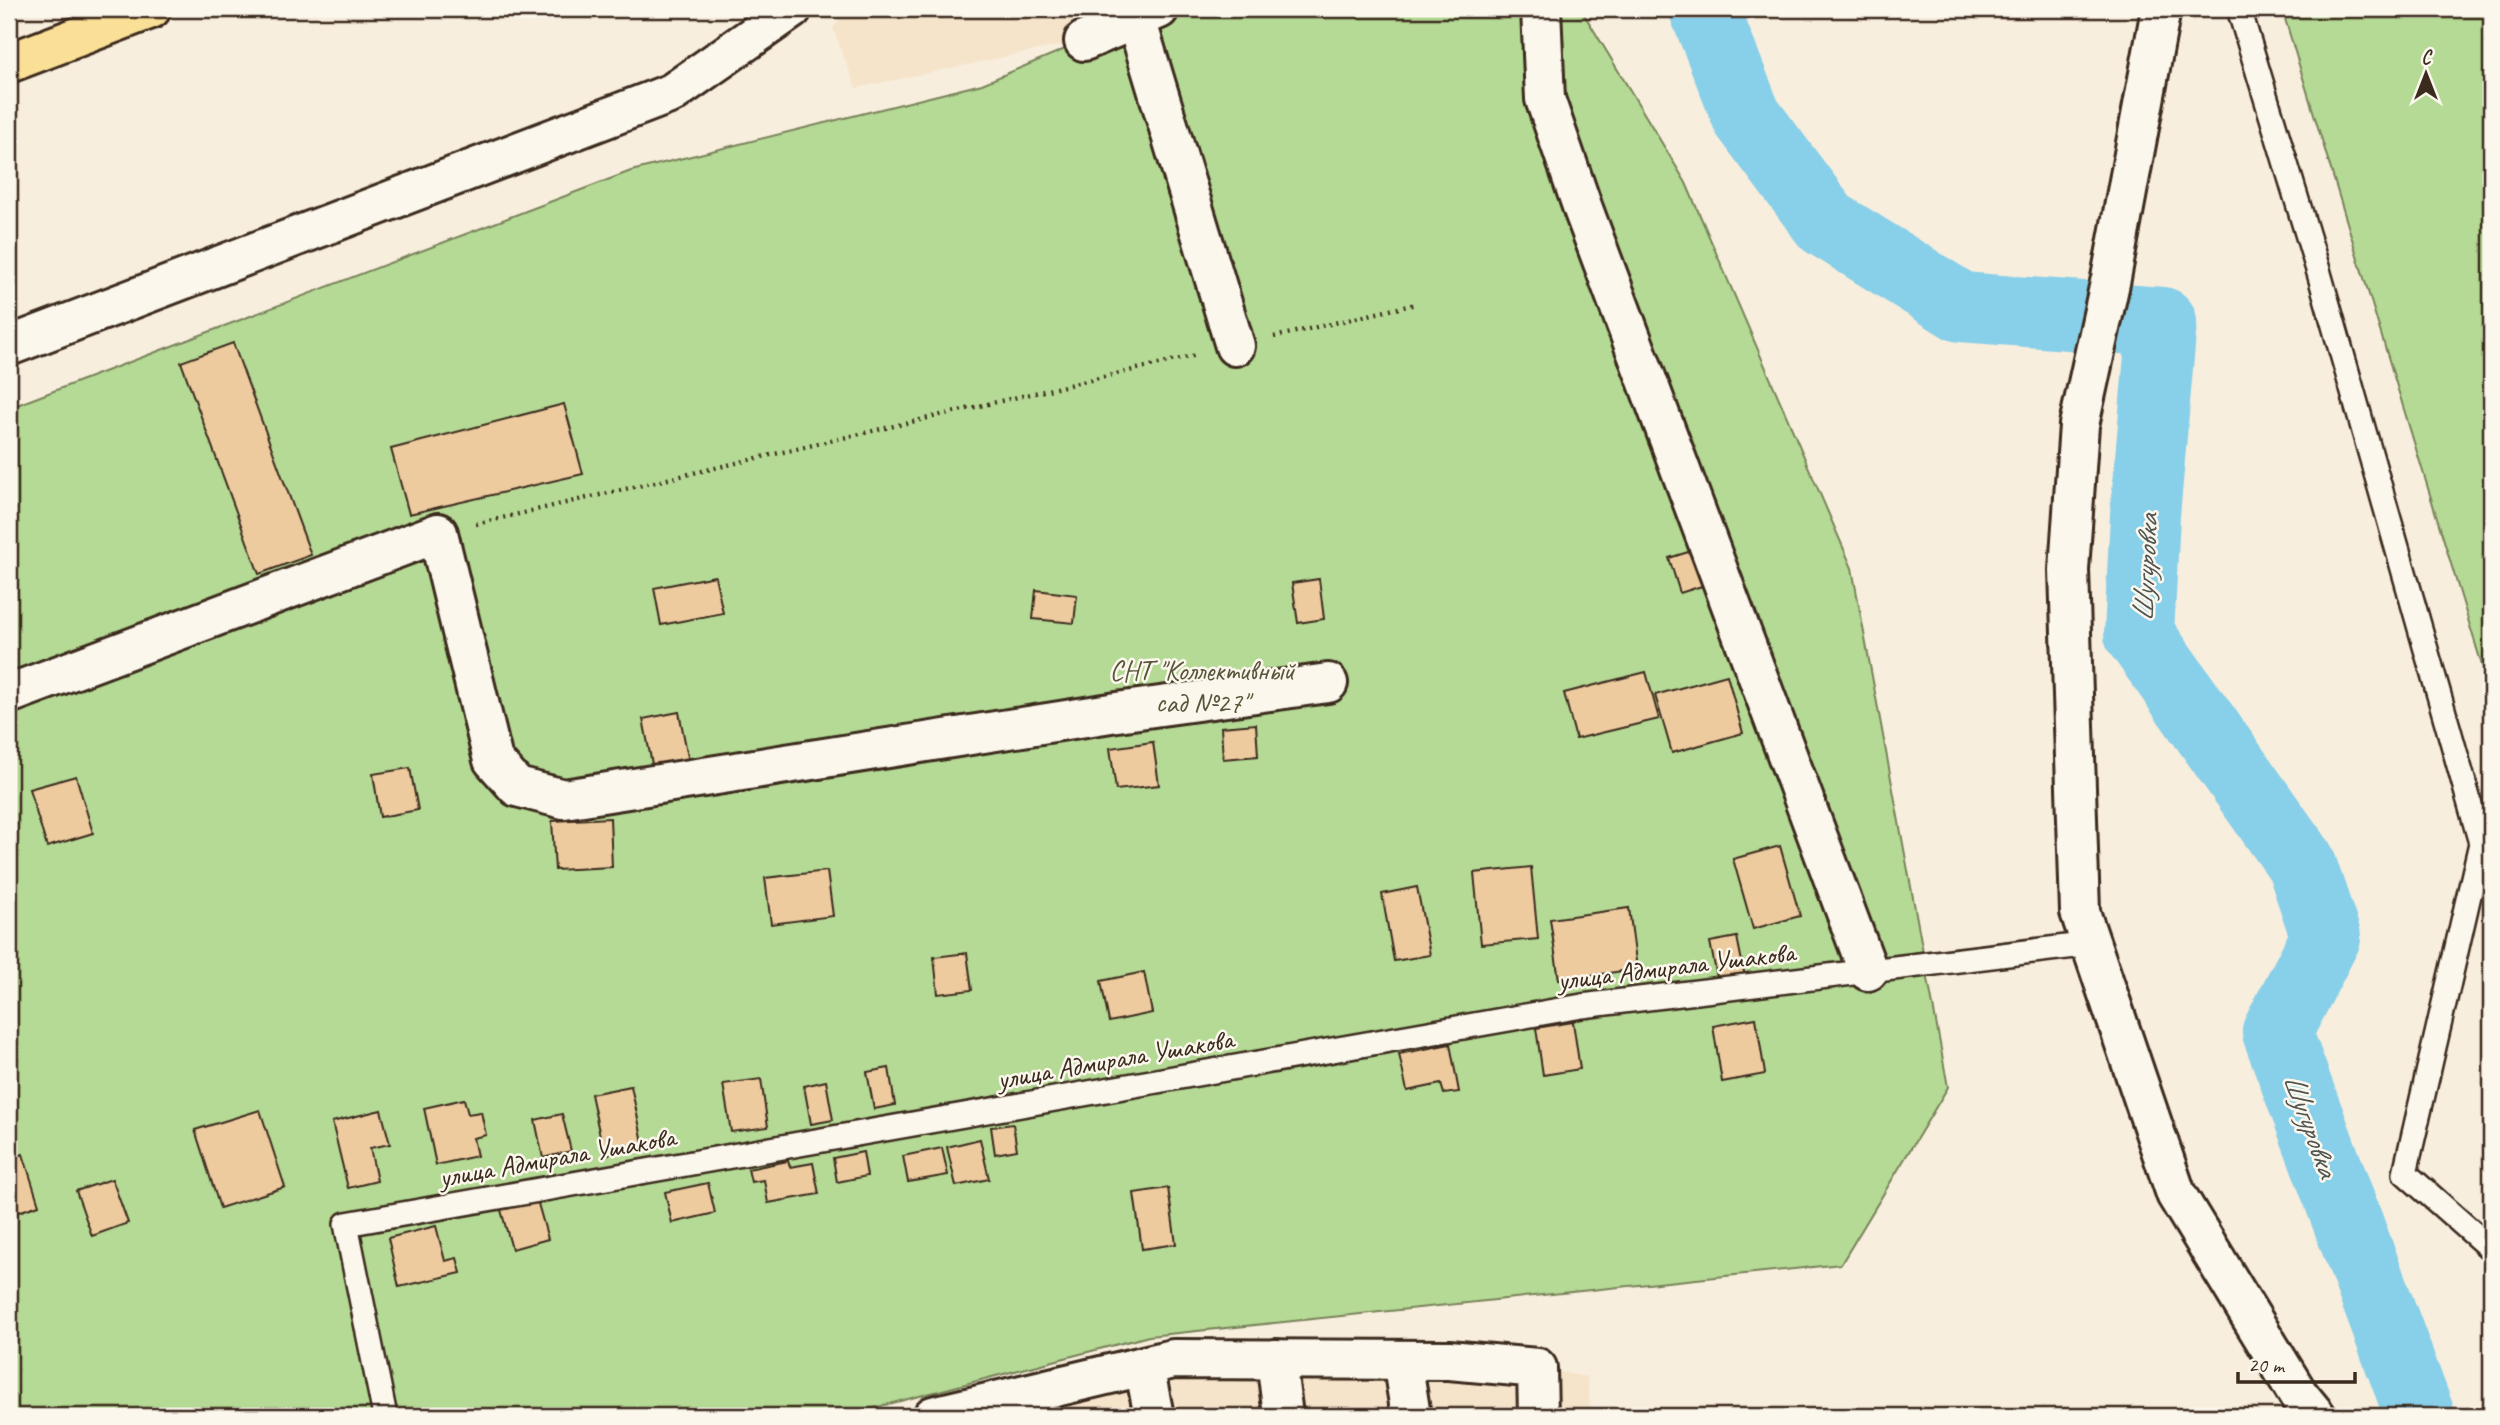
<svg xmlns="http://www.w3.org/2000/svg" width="2500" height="1425" viewBox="0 0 2500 1425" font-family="Caveat,sans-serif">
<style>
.built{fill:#f5e4ca}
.green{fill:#b5da95;stroke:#78825a;stroke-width:2}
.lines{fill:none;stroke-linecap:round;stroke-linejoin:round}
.river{stroke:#88cfe9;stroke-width:70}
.building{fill:#edcb9f;stroke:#3b2a1e;stroke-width:2}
.lane-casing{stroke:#3b2a1e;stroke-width:28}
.street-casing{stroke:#3b2a1e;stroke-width:44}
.primary-casing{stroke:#3b2a1e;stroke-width:44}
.path{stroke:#3b2a1e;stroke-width:4.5;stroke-dasharray:2 5;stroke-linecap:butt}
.lane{stroke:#fbf7ec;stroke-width:23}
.street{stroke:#fbf7ec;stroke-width:38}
.primary{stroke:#fadf96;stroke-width:38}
.labels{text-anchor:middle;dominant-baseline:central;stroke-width:5;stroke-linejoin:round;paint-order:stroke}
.park-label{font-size:28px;fill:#5a563c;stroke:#fbf7ec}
.street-label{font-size:28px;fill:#3b2a1e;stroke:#fbf7ec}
.water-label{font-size:30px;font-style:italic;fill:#4e5351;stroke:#fbf7ec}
</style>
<rect width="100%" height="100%" fill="#f8eedd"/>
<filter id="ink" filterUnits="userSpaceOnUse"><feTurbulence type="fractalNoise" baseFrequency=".0143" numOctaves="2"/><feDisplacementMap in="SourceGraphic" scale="14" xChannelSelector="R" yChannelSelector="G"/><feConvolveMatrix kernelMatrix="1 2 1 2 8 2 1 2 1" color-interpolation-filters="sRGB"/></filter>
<g filter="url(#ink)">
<g class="built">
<polygon points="847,9 1183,9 1125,32 856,88 833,29"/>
<polygon points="1537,1368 1587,1377 1591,1416 920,1416 1065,1375"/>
</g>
<g class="green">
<polygon points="1160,9 1581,9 1686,183 1852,568 1948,1087 1841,1264 1149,1336 843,1416 9,1416 9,408 631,171 982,84"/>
<polygon points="2282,9 2491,9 2491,695"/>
</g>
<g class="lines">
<polyline class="river" points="1704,9 1747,117 1826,223 1961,307 2162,322 2145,515 2139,634 2301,863 2326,937 2277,1032 2420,1416"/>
</g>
<g class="building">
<polygon points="233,343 311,555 259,574 181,362"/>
<polygon points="564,404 583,474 409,514 391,449"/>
<polygon points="1698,549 1708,584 1680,593 1669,558"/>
<polygon points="715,576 723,613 661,625 654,588"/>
<polygon points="1319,579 1324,619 1298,623 1292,583"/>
<polygon points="1036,590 1077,595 1074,623 1033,619"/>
<polygon points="1646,672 1659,719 1576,739 1564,693"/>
<polygon points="1727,675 1743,733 1672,753 1655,695"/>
<polygon points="679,712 689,762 653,769 643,719"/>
<polygon points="1256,724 1258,756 1223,759 1221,727"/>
<polygon points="1153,742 1159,785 1116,790 1110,748"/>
<polygon points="410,768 418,810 380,817 373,774"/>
<polygon points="76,776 93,833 47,847 29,789"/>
<polygon points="610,818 612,867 555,870 552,821"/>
<polygon points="1780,846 1800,916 1753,929 1733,859"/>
<polygon points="1531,867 1538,939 1481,944 1474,873"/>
<polygon points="827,871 833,916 771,924 765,878"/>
<polygon points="1417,887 1430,955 1394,961 1382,894"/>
<polygon points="1629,908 1637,969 1559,980 1550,919"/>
<polygon points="1737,937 1745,977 1718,982 1710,942"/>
<polygon points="967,953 972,990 938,994 934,957"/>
<polygon points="1144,972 1152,1013 1109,1022 1101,981"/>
<polygon points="1756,1018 1765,1074 1722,1082 1713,1026"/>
<polygon points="1573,1022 1580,1069 1543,1075 1536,1028"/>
<polygon points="1450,1044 1459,1092 1444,1094 1441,1084 1407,1091 1399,1054"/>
<polygon points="889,1068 895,1105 874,1109 867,1072"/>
<polygon points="761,1079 768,1127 731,1132 723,1084"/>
<polygon points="826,1081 833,1120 811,1124 804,1086"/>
<polygon points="631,1086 644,1147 604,1155 591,1094"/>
<polygon points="464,1099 468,1114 481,1112 486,1135 473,1138 477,1156 436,1165 424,1108"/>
<polygon points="260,1110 285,1187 220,1208 195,1130"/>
<polygon points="381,1110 390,1144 370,1148 377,1181 348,1188 332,1122"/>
<polygon points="562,1114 571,1151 543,1158 535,1120"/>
<polygon points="1013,1124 1017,1150 995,1154 991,1127"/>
<polygon points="980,1139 989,1179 956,1186 947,1147"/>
<polygon points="942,1148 948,1175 908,1182 903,1156"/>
<polygon points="863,1152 867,1176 837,1182 833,1158"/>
<polygon points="23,1154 39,1205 9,1215 9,1159"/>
<polygon points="788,1161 790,1167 813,1163 819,1194 768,1203 764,1180 751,1182 748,1169"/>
<polygon points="112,1179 128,1223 92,1236 76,1191"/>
<polygon points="708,1183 715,1213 672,1223 665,1192"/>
<polygon points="1168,1188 1176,1244 1142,1249 1134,1193"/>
<polygon points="535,1193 548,1239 512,1249 499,1203"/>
<polygon points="436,1226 445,1261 457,1258 461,1273 399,1287 388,1238"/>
</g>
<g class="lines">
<g class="lane-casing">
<g id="lane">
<polyline points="2239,9 2319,273 2481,843 2405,1173 2491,1249"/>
<polyline points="385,1416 346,1224 1582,1006 2091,944"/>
</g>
</g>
<g class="street-casing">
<g id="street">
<polyline points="1541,9 1545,99 1583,209 1868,971"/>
<polyline points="2161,9 2111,278 2079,425 2069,570 2080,912 2176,1194 2298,1394 2316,1416"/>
<polyline points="1136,19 1235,346"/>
<polyline points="1084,41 1159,9"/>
<polyline points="9,346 672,93 792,9"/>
<polyline points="9,694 438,533 493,760 517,787 564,799 1117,712 1328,683"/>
<polyline points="1276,1359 1283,1416"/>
<polyline points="1402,1360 1411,1416"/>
<polyline points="1144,1366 1154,1416"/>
<polyline points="933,1416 1173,1359 1449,1360 1537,1368 1538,1416"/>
</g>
</g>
<g class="primary-casing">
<polyline id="primary" points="9,63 151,9"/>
</g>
<g class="path">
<polyline points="1274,337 1416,304"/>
<polyline points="476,524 1197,355"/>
</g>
<use href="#lane" class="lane"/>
<use href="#street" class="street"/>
<use href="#primary" class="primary"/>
</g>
</g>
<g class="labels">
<g class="park-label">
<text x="1202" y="670">СНТ "Коллективный<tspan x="1202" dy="32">сад №27"</tspan></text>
</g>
<g class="street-label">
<text transform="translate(1676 966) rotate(-7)">улица Адмирала Ушакова</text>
<text transform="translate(1115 1059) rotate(-10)">улица Адмирала Ушакова</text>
<text transform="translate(557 1157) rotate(-10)">улица Адмирала Ушакова</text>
</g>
<g class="water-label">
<text transform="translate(2145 568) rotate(-87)">Шугуровка</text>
<text transform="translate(2311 1125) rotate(70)">Шугуровка</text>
</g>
</g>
<rect width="2500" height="1425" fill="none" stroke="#fbf7ec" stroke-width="35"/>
<rect x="18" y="18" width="2465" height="1390" fill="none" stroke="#3b2a1e" stroke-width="2.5" filter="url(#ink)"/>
<g transform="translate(2426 74)" stroke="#fbf7ec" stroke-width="5" paint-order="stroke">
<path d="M0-5L12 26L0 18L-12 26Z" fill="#3b2a1e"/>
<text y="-10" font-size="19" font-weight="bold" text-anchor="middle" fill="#3b2a1e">С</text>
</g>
<path d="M2238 1372v10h117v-10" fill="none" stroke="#3b2a1e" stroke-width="3.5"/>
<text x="2248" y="1372" font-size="21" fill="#3b2a1e" stroke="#fbf7ec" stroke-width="5" paint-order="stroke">20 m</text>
</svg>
